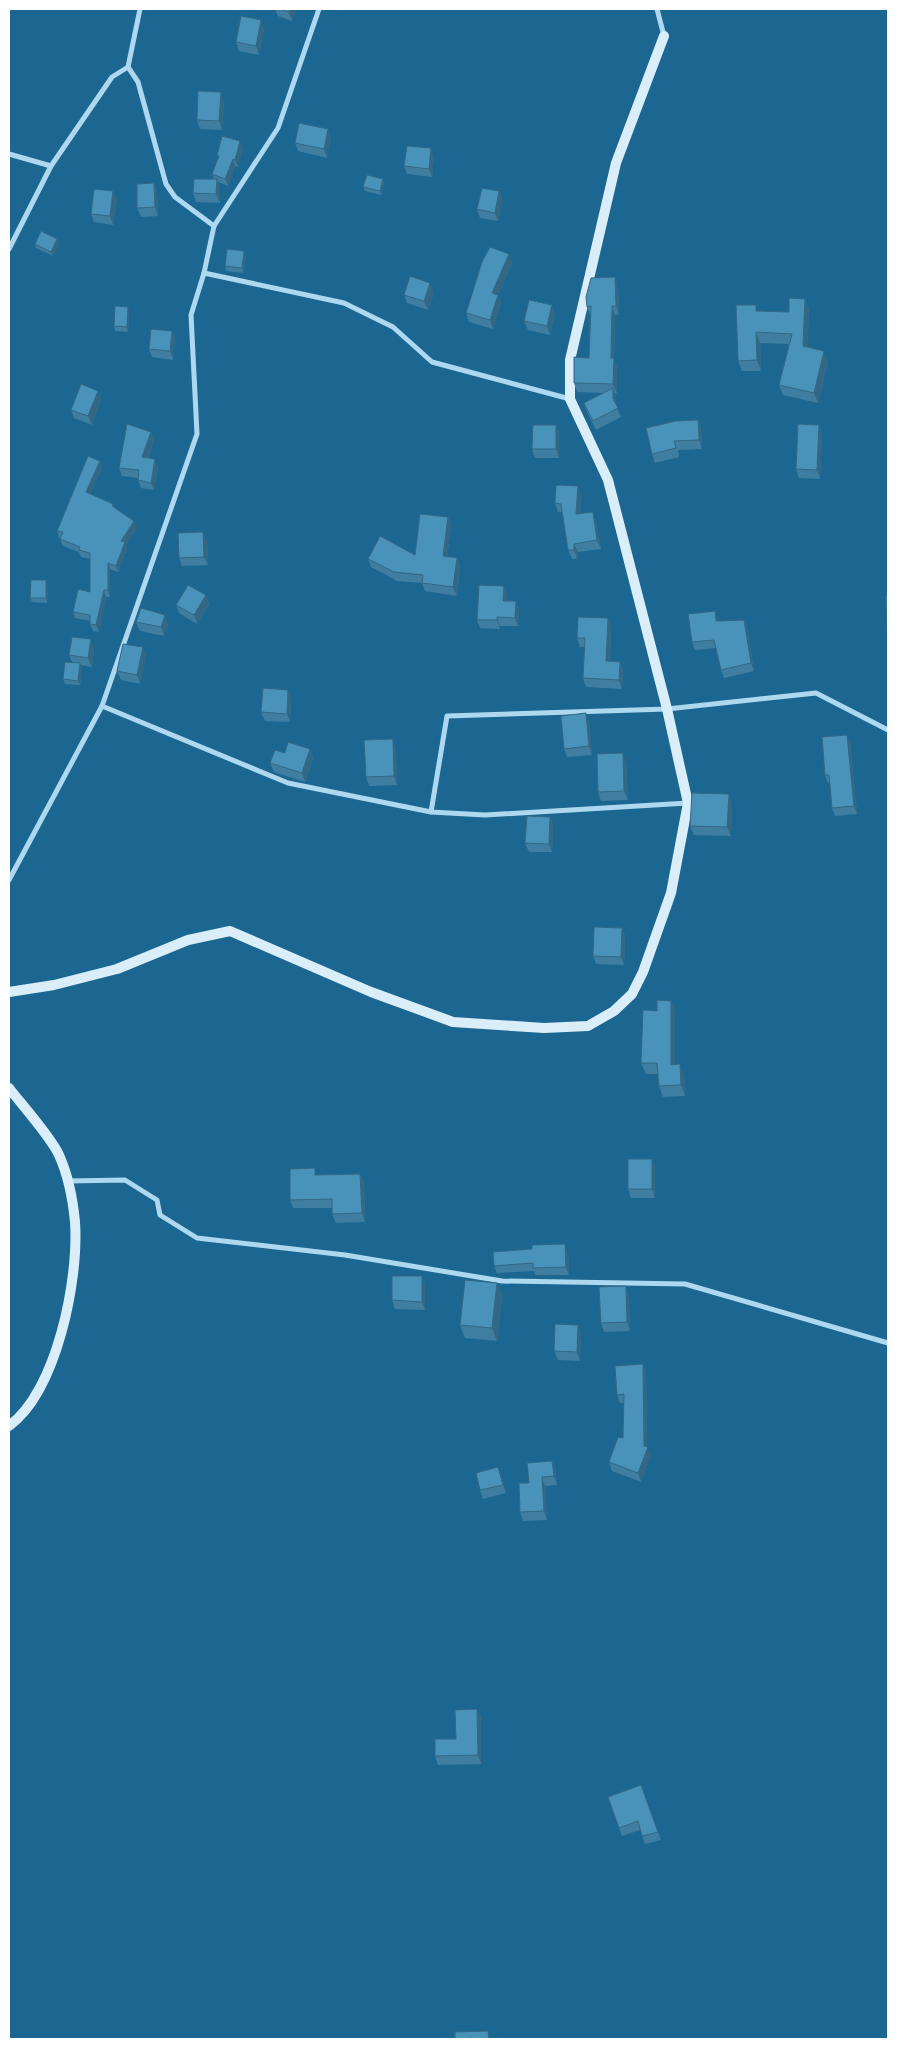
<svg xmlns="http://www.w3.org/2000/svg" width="897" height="2048" viewBox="0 0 897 2048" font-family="Roboto,sans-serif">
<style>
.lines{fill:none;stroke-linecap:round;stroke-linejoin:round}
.street{stroke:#add8ef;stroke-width:5}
.secondary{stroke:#daeefa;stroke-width:10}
.wall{fill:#3f7ea1}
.shaded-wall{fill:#336783}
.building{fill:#4993bb;stroke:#336783}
</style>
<rect width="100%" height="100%" fill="#1c6792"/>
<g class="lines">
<g class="street">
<polyline points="140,9 128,67 138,82 166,184 175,197 214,226"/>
<polyline points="657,9 664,36"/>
<polyline points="9,154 51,166"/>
<polyline points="9,249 51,166 112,77 128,67"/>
<polyline points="204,273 344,303 393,327 432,362 570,399"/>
<polyline points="102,706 288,783 431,812 485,815 688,803"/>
<polyline points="431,812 447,716 667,709 816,693 888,730"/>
<polyline points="9,880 102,706 197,434 191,315 204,273 214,226 278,128 319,9"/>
<polyline points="67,1181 125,1180 157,1200 160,1215 197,1238 345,1255 502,1281 685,1284 888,1343"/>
</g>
<g class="secondary">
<polyline points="9,992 54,985 117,969 188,940 230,931 371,992 453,1022 544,1028 588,1026 614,1011 632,994 643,972 671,893 688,803 667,709 608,480 570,399 570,360 616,163 664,36"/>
<path d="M9 1088C22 1105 51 1137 59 1155 68 1175 73 1201 75 1222 79 1279 57 1391 9 1426"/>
</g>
</g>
<g class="wall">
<polygon points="275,9 296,9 292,21 278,16"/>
<polygon points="264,29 259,55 239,51 236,42"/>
<polygon points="224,101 222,130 200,129 197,120"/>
<polygon points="328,129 331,138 327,158 298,151 295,143"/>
<polygon points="243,148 238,167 235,166 228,186 218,182 220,188 220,203 196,202 193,193 214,179 212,174 218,158 217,155"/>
<polygon points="434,157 432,177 407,174 404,166"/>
<polygon points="154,183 157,192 158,216 141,217 137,208"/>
<polygon points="384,183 381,195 365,191 363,187"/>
<polygon points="113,191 117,200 113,225 94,222 91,214"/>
<polygon points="499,191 503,200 498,221 480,218 477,209"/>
<polygon points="57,239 59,243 53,256 36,248 35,244"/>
<polygon points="244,251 246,255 243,273 226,271 225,266"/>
<polygon points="509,254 512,263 498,296 501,303 493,329 469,322 466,313"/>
<polygon points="615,277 618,285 619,314 615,315 614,359 617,367 617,393 615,393 616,397 616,406 621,417 596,430 587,412 584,403 604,393 577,392 574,383 589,358 590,315 587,307"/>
<polygon points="434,292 428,310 407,303 404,295"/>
<polygon points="805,299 809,310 807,347 828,362 818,403 783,395 779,385 789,344 760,343 761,371 742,371 738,361 758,311 789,312"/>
<polygon points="129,312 128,332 115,331 114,326"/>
<polygon points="555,314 550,335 528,330 524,321"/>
<polygon points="172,331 175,339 173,360 152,357 149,349"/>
<polygon points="101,399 92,425 74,418 71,410"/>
<polygon points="698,420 701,429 702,449 678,450 679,457 655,463 652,454"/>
<polygon points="556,425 559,434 559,458 535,458 532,449"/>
<polygon points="819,425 822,434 820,479 799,478 796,469"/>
<polygon points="154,440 148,458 158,467 154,490 141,488 138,480 138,478 122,476 119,468"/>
<polygon points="100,461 102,468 90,494 113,504 114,507 137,528 126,544 127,549 118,572 110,569 110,597 106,597 99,632 93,631 90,624 90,621 75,618 73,612 90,592 90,559 81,557 79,552 63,546 60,539 61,538 59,538 57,531"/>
<polygon points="578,486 581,495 580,514 596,521 601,549 578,552 577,559 572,559 568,550 562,512 558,512 555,503"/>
<polygon points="448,517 451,526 447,557 457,558 460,566 457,596 425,591 422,583 397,581 371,567 368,559 415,555"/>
<polygon points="203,532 207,541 208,565 182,566 179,558"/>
<polygon points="48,585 47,603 32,602 30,598"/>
<polygon points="206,595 209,604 197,624 179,613 176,605"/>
<polygon points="507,595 506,601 516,601 519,610 518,626 500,626 500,629 480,628 477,620"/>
<polygon points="718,619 718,621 747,628 754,671 724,678 721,670 716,648 695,650 692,642"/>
<polygon points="136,622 168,624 164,636 140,631"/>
<polygon points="611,627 610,661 620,662 623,671 622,689 586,687 583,678 585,647 580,647 577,638"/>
<polygon points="94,648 92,667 81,665 82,667 80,685 65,684 63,679 72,662 69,655"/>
<polygon points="146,656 140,684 121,680 117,671"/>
<polygon points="291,699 290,722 265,721 261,712"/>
<polygon points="589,722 592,755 567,757 564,749"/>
<polygon points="850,742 857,814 835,816 832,808 830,783 828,783 825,775"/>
<polygon points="396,748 397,785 369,786 366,777"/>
<polygon points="310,749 313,758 305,782 274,772 270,763 285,753"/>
<polygon points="626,762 628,800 601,801 598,792"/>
<polygon points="732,803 731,836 694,835 690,826"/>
<polygon points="550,817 553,825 552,852 529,852 525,843"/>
<polygon points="622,928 625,937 624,965 596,964 593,956"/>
<polygon points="671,1001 675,1012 675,1065 684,1075 685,1096 663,1097 659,1086 658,1074 646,1074 641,1063 657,1011"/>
<polygon points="652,1159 655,1167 655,1198 631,1198 628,1189"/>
<polygon points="360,1174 364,1182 365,1222 336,1223 332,1214 332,1208 293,1208 290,1200 318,1175"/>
<polygon points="568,1252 569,1275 535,1275 534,1271 497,1273 494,1266"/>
<polygon points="422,1276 425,1285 425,1310 395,1309 392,1300"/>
<polygon points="497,1283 502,1296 497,1341 465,1338 460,1325"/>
<polygon points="629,1295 630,1331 604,1332 601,1323"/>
<polygon points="578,1325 581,1334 580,1361 558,1360 554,1351"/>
<polygon points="643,1364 646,1373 647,1447 651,1456 641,1482 612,1471 609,1462 623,1438 624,1403 620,1403 617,1395"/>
<polygon points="552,1461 555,1469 557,1485 545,1486 547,1520 523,1521 520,1512 529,1483"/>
<polygon points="498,1467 506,1493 483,1499 480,1490"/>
<polygon points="477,1709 481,1718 481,1764 438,1765 435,1756 456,1739"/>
<polygon points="641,1785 661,1840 645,1844 640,1830 622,1836 608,1797"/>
</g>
<g class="shaded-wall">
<polygon points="290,9 296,9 292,21 289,12"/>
<polygon points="261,20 264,29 259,55 256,46"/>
<polygon points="221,92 224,101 222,130 219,121"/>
<polygon points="328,129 331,138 327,158 324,149"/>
<polygon points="240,141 243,148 238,167 235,160"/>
<polygon points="431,148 434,157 432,177 429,169"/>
<polygon points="233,159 235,166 228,186 225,179"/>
<polygon points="217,179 220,188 220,203 216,194"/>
<polygon points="383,179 384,183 381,195 380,191"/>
<polygon points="154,183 157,192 158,216 155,207"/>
<polygon points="113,191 117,200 113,225 110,216"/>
<polygon points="499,191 503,200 498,221 495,213"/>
<polygon points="57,239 59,243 53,256 51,252"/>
<polygon points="244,251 246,255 243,273 242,268"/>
<polygon points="509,254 512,263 498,296 501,303 493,329 490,320 492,293"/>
<polygon points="615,277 618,285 619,314 616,306"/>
<polygon points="430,283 434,292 428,310 424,301"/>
<polygon points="805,299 809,310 807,357 803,346"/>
<polygon points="552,305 555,314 550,335 547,326"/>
<polygon points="612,306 615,315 614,359 617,367 617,393 613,384 611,358"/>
<polygon points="128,307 129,312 128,332 127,327"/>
<polygon points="172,331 175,339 173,360 170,351"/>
<polygon points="756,332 760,343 761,371 757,360"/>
<polygon points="824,351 828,362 818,403 814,393"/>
<polygon points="613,388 616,397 616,408 613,399"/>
<polygon points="98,391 101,399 92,425 88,416"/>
<polygon points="698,420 701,429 702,449 699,440"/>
<polygon points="556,425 559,434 559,458 556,449"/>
<polygon points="819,425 822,434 820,479 817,470"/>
<polygon points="151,432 154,440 145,465 142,457"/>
<polygon points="155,459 158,467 154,490 151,483"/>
<polygon points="100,461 102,468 88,498 86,492"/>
<polygon points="578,486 581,495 579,523 576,514"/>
<polygon points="593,512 596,521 601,549 597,540"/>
<polygon points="448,517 451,526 446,565 443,556"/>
<polygon points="134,521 137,528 126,544 127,549 118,572 116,566 121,541"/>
<polygon points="203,532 207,541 208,565 204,557"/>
<polygon points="574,544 578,552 577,559 574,550"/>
<polygon points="457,558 460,566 457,596 453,587"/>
<polygon points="108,563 110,569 110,597 108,590"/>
<polygon points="46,580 48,585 47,603 46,598"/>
<polygon points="504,586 507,595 506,609 503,601"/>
<polygon points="104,590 106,597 99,632 96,625"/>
<polygon points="206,595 209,604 197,624 194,615"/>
<polygon points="516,601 519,610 518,626 515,618"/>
<polygon points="715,611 718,619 719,629 716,621"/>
<polygon points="165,615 168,624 164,636 161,627"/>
<polygon points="497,617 500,626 500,629 497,620"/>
<polygon points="608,618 611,627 610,670 606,661"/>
<polygon points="744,620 747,628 754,671 751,663"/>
<polygon points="91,639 94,648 92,667 88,658"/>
<polygon points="143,647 146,656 140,684 137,675"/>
<polygon points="620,662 623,671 622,689 619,680"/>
<polygon points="80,663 82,667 80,685 78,681"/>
<polygon points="288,690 291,699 290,722 287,714"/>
<polygon points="586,713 589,722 592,755 589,746"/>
<polygon points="847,735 850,742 857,814 854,806"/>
<polygon points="393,739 396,748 397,785 394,776"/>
<polygon points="310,749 313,758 305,782 302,773"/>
<polygon points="623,753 626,762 628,800 624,791"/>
<polygon points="729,794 732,803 731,836 727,827"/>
<polygon points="550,817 553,825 552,852 549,844"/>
<polygon points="622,928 625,937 624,965 621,957"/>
<polygon points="671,1001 675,1012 675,1076 671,1065"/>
<polygon points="680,1064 684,1075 685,1096 681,1085"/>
<polygon points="652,1159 655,1167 655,1198 652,1189"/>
<polygon points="360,1174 364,1182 365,1222 362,1213"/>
<polygon points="565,1244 568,1252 569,1275 566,1267"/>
<polygon points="422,1276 425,1285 425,1310 422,1302"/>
<polygon points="497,1283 502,1296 497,1341 492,1328"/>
<polygon points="626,1286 629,1295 630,1331 627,1322"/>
<polygon points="578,1325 581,1334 580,1361 577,1352"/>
<polygon points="643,1364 646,1373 647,1449 648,1447 651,1456 641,1482 638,1473 644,1446"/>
<polygon points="552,1461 555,1469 557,1485 554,1476"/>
<polygon points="498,1467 502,1476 506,1493 503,1485"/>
<polygon points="542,1477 545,1486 547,1520 544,1511"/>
<polygon points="477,1709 481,1718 481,1764 478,1755"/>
</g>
<g class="building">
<polygon points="279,9 290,9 289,12"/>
<polygon points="241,16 261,20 256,46 236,42"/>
<polygon points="198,91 221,92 219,121 197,120"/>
<polygon points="299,123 328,129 324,149 295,143"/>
<polygon points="222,136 240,141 235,160 233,159 225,179 212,174 219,156 217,155"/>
<polygon points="407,146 431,148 429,169 404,166"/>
<polygon points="367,175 383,179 380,191 363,187"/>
<polygon points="194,179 217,179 216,194 193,193"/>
<polygon points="154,183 155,207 137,208 137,184"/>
<polygon points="482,188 499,191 495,213 477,209"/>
<polygon points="94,189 113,191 110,216 91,214"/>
<polygon points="41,231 57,239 51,252 35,244"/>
<polygon points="490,247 509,254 492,293 498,295 490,320 466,313 482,262"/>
<polygon points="227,249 244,251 242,268 225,266"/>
<polygon points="410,276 430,283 424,301 404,295"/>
<polygon points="615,277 616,306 612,306 611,358 614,358 613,384 574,383 574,357 589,358 591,306 587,307 586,297 591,278"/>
<polygon points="789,298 805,299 803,346 824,351 814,393 779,385 792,334 756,332 757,360 738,361 736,305 756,305 756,311 789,312"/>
<polygon points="529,300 552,305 547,326 524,321"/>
<polygon points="115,306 128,307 127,327 114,326"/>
<polygon points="151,329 172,331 170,351 149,349"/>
<polygon points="81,384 98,391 88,416 71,410"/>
<polygon points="613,388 613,399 618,408 593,421 584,403"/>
<polygon points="698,420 699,440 674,441 676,448 652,454 646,428 676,421"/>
<polygon points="127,424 151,432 142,457 155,459 151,483 138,480 139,470 119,468"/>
<polygon points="798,424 819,425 817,470 796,469"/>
<polygon points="533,425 556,425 556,449 532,449"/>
<polygon points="88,456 100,461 86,492 113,504 112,506 134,521 121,541 125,542 116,566 108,563 108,590 104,590 96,625 90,624 90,615 73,612 78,589 90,592 90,553 79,550 80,547 60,539 63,532 57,531"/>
<polygon points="556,485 578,486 576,514 593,512 597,540 574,544 574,550 568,550 561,504 555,503"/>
<polygon points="420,514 448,517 443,556 457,558 453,587 422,583 423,575 394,572 368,559 380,536 415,555"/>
<polygon points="203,532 204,557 179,558 178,533"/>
<polygon points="31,580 46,580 46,598 30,598"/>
<polygon points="188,585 206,595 194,615 176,605"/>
<polygon points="479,585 504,586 503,601 516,601 515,618 497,617 497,620 477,620"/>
<polygon points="886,596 888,596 888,629 887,629"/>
<polygon points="141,608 165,615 161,627 136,622"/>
<polygon points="715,611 716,621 744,620 751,663 721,670 714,640 692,642 688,614"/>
<polygon points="578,617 608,618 606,661 620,662 619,680 583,678 585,638 577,638"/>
<polygon points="72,637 91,639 88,658 69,655"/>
<polygon points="123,644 143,647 137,675 117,671"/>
<polygon points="65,662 80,663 78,681 63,679"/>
<polygon points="263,688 288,690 287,714 261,712"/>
<polygon points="586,713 589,746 564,749 561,716"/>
<polygon points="847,735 854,806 832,808 829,775 825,775 822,737"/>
<polygon points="393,739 394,776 366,777 364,740"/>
<polygon points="288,742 310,749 302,773 270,763 275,750 285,753"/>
<polygon points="623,753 624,791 598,792 597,754"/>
<polygon points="692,793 729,794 727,827 690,826"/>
<polygon points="527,816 550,817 549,844 525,843"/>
<polygon points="594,927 622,928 621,957 593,956"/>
<polygon points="657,1000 671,1001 671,1065 680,1064 681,1085 659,1086 657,1063 641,1063 643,1010 657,1011"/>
<rect x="628" y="1159" width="24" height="30"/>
<polygon points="315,1168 315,1175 360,1174 362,1213 332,1214 332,1199 290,1200 290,1169"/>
<polygon points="565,1244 566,1267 533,1268 533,1263 494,1266 493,1252 532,1249 532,1245"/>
<polygon points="392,1276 422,1276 422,1302 392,1300"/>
<polygon points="465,1280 497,1283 492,1328 460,1325"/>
<polygon points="626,1286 627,1322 601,1323 599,1287"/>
<polygon points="555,1324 578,1325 577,1352 554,1351"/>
<polygon points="643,1364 644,1446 648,1447 638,1473 609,1462 618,1437 623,1438 624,1394 617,1395 615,1366"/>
<polygon points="552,1461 554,1476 542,1477 544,1511 520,1512 519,1483 529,1483 527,1463"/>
<polygon points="498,1467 503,1485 480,1490 476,1473"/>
<polygon points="477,1709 478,1755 435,1756 435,1739 456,1739 455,1710"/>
<polygon points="641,1785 658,1832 642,1836 638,1821 619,1828 608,1797"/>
<polygon points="488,2031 489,2039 455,2039 455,2032"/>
</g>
<rect width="897" height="2048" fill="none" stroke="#ffffff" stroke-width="20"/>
</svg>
